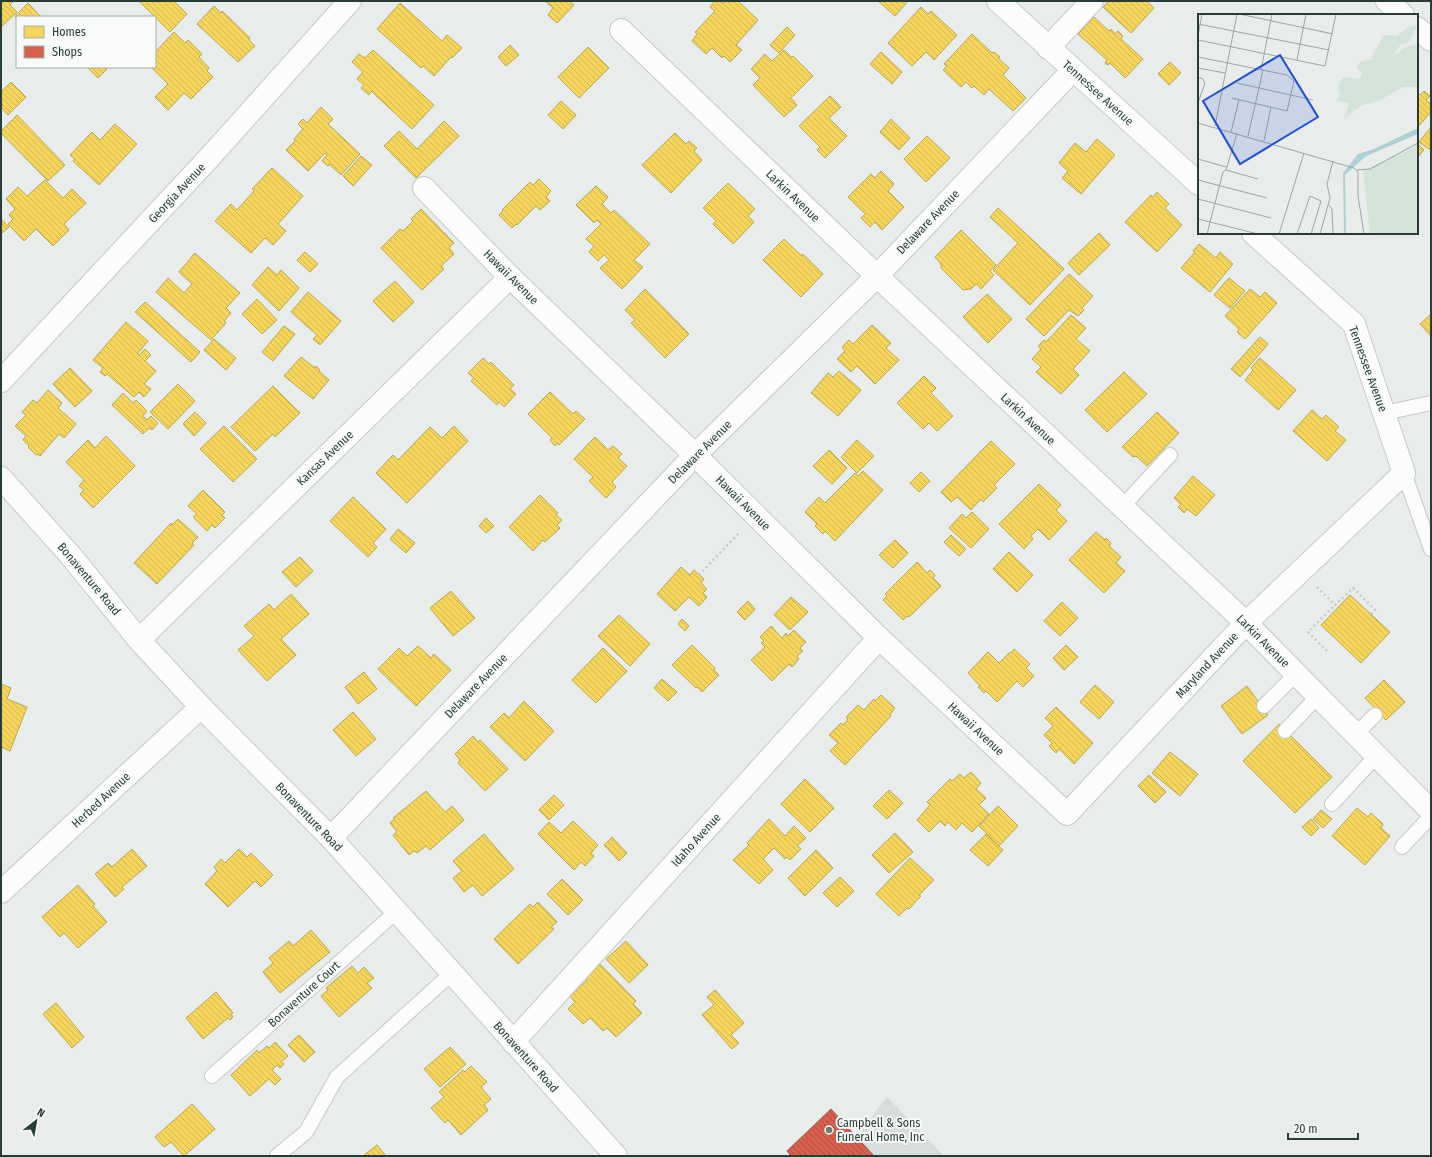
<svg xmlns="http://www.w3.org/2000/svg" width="1432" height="1157" viewBox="0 0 1432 1157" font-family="'Fira Sans Condensed',sans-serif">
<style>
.built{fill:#d7ddda}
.homes{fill:url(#homes-back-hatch);stroke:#b8a851}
.shops{fill:url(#shops-back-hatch);stroke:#a25647}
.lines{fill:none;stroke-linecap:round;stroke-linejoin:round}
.service-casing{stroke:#c5c9c7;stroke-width:16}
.minor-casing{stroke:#c5c9c7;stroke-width:24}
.tertiary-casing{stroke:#c5c9c7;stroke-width:24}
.path{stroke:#c3cbc8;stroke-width:2.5;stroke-dasharray:2 3;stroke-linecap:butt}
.service{stroke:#fcfcfc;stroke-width:14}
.minor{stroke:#fcfcfc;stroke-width:22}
.tertiary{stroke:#fcfcfc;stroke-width:22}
.poi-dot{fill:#6b7b76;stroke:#f7faf9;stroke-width:1.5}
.labels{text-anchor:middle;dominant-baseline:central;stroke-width:4;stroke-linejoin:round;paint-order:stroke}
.street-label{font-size:12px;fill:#273e38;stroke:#f7faf9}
.poi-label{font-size:12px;fill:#273e38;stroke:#f7faf9;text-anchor:start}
.inset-road{fill:none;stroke:#9ba6a3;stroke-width:1}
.view{fill:#1d4ed8;fill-opacity:0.15;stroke:#1d4ed8;stroke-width:2}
.inset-edge{fill:none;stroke:#273e38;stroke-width:2}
</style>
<defs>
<pattern id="homes-back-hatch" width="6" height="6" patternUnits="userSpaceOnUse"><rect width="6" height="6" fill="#f6d55c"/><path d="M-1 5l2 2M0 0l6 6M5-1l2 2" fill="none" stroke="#d3b851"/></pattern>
<pattern id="shops-back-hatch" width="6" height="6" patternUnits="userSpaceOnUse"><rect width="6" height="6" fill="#d6604d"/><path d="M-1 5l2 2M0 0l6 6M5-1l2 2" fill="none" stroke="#ae5141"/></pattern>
</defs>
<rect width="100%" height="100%" fill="#e8ecea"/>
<polygon class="built" points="887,1097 944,1156 842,1156"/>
<g class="homes">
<polygon points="1,1 14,1 10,5 17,12 1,27"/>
<polygon points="139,1 174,1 187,14 170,32"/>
<polygon points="545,1 569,1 574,5 557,23 548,15 553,8"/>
<polygon points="715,1 720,1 723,4 725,1 738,1 758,20 736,45 742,50 730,62 724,56 722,58 712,48 706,54 692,41 697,34 695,32 715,11 710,7"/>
<polygon points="878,1 908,1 895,16"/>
<polygon points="1109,1 1146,1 1154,8 1131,33 1103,7"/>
<polygon points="28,3 41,17 17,17 17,19 15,16"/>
<polygon points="400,3 442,41 447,35 462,48 452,58 451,57 434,76 423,66 421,68 377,29"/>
<polygon points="214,6 221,13 222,11 250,38 249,40 255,46 238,62 197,24"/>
<polygon points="921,7 928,14 931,11 957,35 934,60 926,52 912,66 888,43"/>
<polygon points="1094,17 1109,31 1111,29 1115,34 1118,31 1123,36 1121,39 1143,59 1125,78 1110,63 1108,65 1105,63 1107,60 1078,34"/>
<polygon points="787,27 795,35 779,53 770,45"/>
<polygon points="174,32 185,43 188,40 202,54 199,57 209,68 207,71 213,77 191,99 184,93 168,110 155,97 168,84 151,67 155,67 155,52"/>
<polygon points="972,34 992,53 994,52 1000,57 998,58 1009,68 1003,75 1026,98 1013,111 989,89 984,95 974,86 972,88 966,82 961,87 943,70 947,66 944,64"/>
<polygon points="510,45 519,55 506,66 498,57"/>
<polygon points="588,47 609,68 579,98 558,77"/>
<polygon points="373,50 434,105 412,129 371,91 369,95 361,88 364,85 357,79 363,72 352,62 359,54 365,58"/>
<polygon points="784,50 791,57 793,56 813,76 791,98 797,105 784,117 753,85 760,78 751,69 765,54 772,61"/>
<polygon points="881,52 902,72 892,84 870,64"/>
<polygon points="1170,62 1181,73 1169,85 1158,74"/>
<polygon points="87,67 105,67 107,69 98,78"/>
<polygon points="11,82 26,97 8,115 1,107 3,105 1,103 1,92"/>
<polygon points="1424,91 1430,96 1426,100 1431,104 1431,112 1417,128 1417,92 1420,95"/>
<polygon points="830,96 841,107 829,118 847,136 825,158 817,150 820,147 799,126"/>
<polygon points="561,101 576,115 563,129 548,115"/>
<polygon points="321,107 333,119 328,124 360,154 341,175 329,164 328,166 322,161 327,155 325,153 308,171 286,150 295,141 294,139 303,129 298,124 303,119 307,123"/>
<polygon points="17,115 65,165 48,181 1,133 1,131"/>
<polygon points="891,119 910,138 899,150 880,132"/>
<polygon points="444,121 459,136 416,178 384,146 399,131 417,149"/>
<polygon points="115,124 137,144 99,185 73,161 75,159 70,155 92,132 100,140"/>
<polygon points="1431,127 1431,147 1429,149 1419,142"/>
<polygon points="675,133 686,144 689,141 697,148 694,151 702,160 671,193 642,165"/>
<polygon points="927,136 950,158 926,182 904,159"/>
<polygon points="1097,139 1115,155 1081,194 1062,178 1068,171 1059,163 1075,143 1086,152"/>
<polygon points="1417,143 1424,150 1417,158"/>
<polygon points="361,156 372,165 353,186 343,176"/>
<polygon points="272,168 303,196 278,224 286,231 273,245 265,238 251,253 215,221 231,204 237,210 254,191 252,189"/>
<polygon points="881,171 894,184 888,191 904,207 882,230 875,222 870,227 861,218 865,214 848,197 871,174 875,178"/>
<polygon points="539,179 551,191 546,197 550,201 540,210 536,206 517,225 516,224 512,228 499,215 503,211 502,210 530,182 533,185"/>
<polygon points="45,180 63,198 72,189 86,203 64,224 69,230 53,246 36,229 24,241 8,224 13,219 9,215 15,209 6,199 18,187 27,196"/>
<polygon points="728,183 755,209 748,216 754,222 733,244 713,224 716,221 703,208"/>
<polygon points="596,186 608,197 602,204 611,213 614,210 650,244 634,260 643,267 622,289 600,268 609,260 604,255 598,261 589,252 594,246 586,239 601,224 597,220 594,223 576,205"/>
<polygon points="1157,192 1169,204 1165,208 1182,225 1157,252 1125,222 1151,195 1153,197"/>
<polygon points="998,208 1064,269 1030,305 993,270 1018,243 990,217"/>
<polygon points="421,209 454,243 449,248 454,254 441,266 444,269 422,290 381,248 400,229 403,231 413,221 411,219"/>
<polygon points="1,219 9,227 1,234"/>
<polygon points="961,230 996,265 990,271 994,275 981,289 976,284 971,289 963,290 941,268 941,264 935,257"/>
<polygon points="1099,233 1110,245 1079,275 1068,263"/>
<polygon points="784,239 802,256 803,254 823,274 801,297 763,260"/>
<polygon points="1199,244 1216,258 1220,252 1233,264 1210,292 1181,268 1195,252 1193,251"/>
<polygon points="305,252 318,264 310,272 297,260"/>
<polygon points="195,253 240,293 226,308 231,313 224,321 226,323 211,340 156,292 168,278 184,293 192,284 179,272"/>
<polygon points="268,267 277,275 281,270 299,288 279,311 252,285"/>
<polygon points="1069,274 1093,296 1082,308 1084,310 1078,316 1069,310 1044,336 1026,319"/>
<polygon points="1229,278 1245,291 1230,308 1214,295"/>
<polygon points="395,281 414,302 393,322 373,301"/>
<polygon points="645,289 689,334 665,358 631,323 635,320 625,310"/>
<polygon points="1250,289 1260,297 1265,292 1277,303 1245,339 1237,332 1239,329 1225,316"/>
<polygon points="308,292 341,321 320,345 313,339 317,335 291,312"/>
<polygon points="987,294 1012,319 988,343 963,317"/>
<polygon points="257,299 277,320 262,334 242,314"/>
<polygon points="145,302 200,352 191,362 135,312"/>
<polygon points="1431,314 1431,336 1420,324"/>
<polygon points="1071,315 1086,328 1076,339 1090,351 1073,369 1079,375 1061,394 1036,372 1041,367 1032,359 1041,349 1038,346 1044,340 1046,342"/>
<polygon points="126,322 148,341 137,354 139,355 145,349 151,355 145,361 156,371 144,384 151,389 144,397 139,392 134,397 107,374 105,376 100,372 103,368 93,360"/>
<polygon points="872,325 891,343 886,348 899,360 875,384 857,366 851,372 837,359 845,351 842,347 849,340 853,344"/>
<polygon points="284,326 295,334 273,361 262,352"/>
<polygon points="1260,337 1268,344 1240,377 1231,369"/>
<polygon points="214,339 236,358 226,370 204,350"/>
<polygon points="301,357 315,368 316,366 320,370 319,371 329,380 313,399 284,376"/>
<polygon points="483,358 489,364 491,362 514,385 510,389 516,394 504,407 499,402 497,405 471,381 474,378 468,373"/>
<polygon points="1260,358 1296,390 1278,410 1245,380 1253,370 1251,368"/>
<polygon points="70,368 92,391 75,407 53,384"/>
<polygon points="839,371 861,390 838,416 811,393 828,373 833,377"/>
<polygon points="1124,372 1147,394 1107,432 1085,410"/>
<polygon points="924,376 936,388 931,393 953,416 937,431 929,423 923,429 897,403"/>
<polygon points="178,384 195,401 168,429 150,412"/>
<polygon points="273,386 300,413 275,437 273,434 255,451 231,427"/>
<polygon points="48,390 62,403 58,408 76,424 64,438 59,434 40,456 37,454 36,455 28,447 29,446 23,440 26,436 15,426 26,415 22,412 33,400 37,403"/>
<polygon points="550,392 573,414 576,411 585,419 559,445 558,443 555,446 550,440 552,438 528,414"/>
<polygon points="123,393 133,403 136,400 147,411 143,416 147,420 151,416 158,423 152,430 149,428 143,434 112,405"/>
<polygon points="1312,410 1322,419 1326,415 1339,427 1335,431 1346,440 1327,461 1293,431"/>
<polygon points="195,412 206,423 194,436 183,424"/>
<polygon points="1157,412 1179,433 1147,466 1136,456 1133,457 1122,447"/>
<polygon points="224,426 257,459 233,482 200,449"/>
<polygon points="454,426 468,441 407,503 376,473 393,455 398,460 430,427 442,438"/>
<polygon points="106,436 135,466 93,508 80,494 84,490 79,486 84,480 66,462 88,440 95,448"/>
<polygon points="595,437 608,450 613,446 622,454 618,458 627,466 612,482 616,487 606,498 589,481 593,477 574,459"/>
<polygon points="857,440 874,456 857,473 841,457"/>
<polygon points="991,441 1015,464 994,485 997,488 983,502 981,499 971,510 957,497 951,502 941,492"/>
<polygon points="829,450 847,468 832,484 813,466"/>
<polygon points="863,471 883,490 835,541 825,531 823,534 815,526 817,524 805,512 819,497 825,503 855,473 858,476"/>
<polygon points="921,472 930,481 919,492 910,483"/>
<polygon points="1193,476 1215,495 1196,516 1187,509 1184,513 1178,507 1181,504 1174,498"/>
<polygon points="1039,484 1061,505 1056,510 1067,521 1049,540 1038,529 1031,536 1033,539 1024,549 999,524"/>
<polygon points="203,490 225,512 222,515 225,518 215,528 212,525 207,531 193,517 197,514 188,506"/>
<polygon points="540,495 558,513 556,515 562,520 557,525 560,528 545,542 543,540 533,551 509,527"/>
<polygon points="353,497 386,529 373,543 377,547 368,557 330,521"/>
<polygon points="972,512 989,529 971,548 949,528 962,514 966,518"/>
<polygon points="486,518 494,526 486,533 479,526"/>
<polygon points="178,519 198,537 192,543 194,545 157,584 134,563 171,523 172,525"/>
<polygon points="398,529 415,543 406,553 390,539"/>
<polygon points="1096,532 1105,540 1106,538 1111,543 1109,546 1121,557 1116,563 1125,571 1104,593 1069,560"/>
<polygon points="951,535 966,549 959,556 944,542"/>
<polygon points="895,540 908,553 893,568 879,555"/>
<polygon points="1009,552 1033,575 1017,592 993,569"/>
<polygon points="300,557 313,571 296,587 282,572"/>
<polygon points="917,562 927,573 930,570 935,575 933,578 941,586 909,617 907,616 903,620 883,600 887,596 885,594"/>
<polygon points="681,567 690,575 694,570 704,579 701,583 707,589 703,593 707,597 699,606 689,597 675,611 657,594"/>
<polygon points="451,591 475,618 453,636 430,608"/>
<polygon points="291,594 309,614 281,639 296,655 267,681 238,650 254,636 244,626 269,604 274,610"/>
<polygon points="1350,595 1390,632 1361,663 1321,625"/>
<polygon points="791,597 808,612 790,630 774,615"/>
<polygon points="748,601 755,609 745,620 737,612"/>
<polygon points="1062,602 1078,618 1060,636 1044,621"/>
<polygon points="619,615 650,644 630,666 598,636"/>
<polygon points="682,619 689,626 685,631 678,624"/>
<polygon points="771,626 782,638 786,633 788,636 794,630 806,642 800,648 803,651 797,656 799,659 792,667 789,664 772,681 751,660 765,647 761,643 764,641 760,637"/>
<polygon points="692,645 715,668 714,670 719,675 702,692 697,687 696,688 672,665"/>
<polygon points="1066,645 1078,657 1064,670 1053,658"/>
<polygon points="418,646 431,658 434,654 451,670 416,706 378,669 399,648 407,656"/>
<polygon points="603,648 627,671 596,703 572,680"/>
<polygon points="1014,649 1030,664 1026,668 1034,676 1023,687 1017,681 997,702 986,691 984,693 978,687 980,686 968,673 988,652 999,663 1010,652 1011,653"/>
<polygon points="364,672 377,689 358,704 345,687"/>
<polygon points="662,679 677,692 668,701 654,688"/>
<polygon points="1384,680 1405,702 1386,720 1365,698"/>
<polygon points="1,684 11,688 7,699 27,707 10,751 1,747"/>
<polygon points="1095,685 1114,702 1099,719 1080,702"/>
<polygon points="1247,686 1268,715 1242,734 1221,706"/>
<polygon points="881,695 895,708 890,715 891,716 845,765 830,751 838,743 829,735 841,723 843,725 848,719 846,717 858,705 864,710 872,701 874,699 875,701"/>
<polygon points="524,701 554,731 525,761 490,727 504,713 509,718"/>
<polygon points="1056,707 1093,743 1074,764 1059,749 1056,753 1049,746 1052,743 1044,735 1053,726 1045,718"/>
<polygon points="353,712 376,739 356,756 333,730"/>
<polygon points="1279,724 1332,777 1295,813 1243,761"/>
<polygon points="473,736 478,742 480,740 508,769 485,791 458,763 460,760 455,754"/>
<polygon points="1170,752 1198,774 1180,796 1152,773"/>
<polygon points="971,772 981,783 976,789 986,798 979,805 989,814 972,832 962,823 956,830 948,822 945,826 940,821 929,832 917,820 930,805 927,802 950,779 952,781 960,774 964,778"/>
<polygon points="1149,775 1166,792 1155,803 1138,786"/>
<polygon points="805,779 834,808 810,832 781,804"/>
<polygon points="889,790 903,803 887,819 873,806"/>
<polygon points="426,791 445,812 452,806 464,820 430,850 426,846 417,853 414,851 409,855 393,835 397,832 390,823 395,819 393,818"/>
<polygon points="554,795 564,805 549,820 539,810"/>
<polygon points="998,806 1018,826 999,846 979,826"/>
<polygon points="1357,808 1368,817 1371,813 1383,824 1381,828 1390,836 1365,865 1332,836"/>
<polygon points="1321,810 1332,819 1323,828 1313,819"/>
<polygon points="769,819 785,836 794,826 806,838 797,846 801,849 790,860 787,857 785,859 774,848 763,859 773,870 759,884 733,860 749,845 747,843"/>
<polygon points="1311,819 1319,828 1311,836 1302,827"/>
<polygon points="573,821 598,845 591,853 594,856 585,866 581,862 574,870 538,834 549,822 561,833"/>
<polygon points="895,833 913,852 889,873 872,855"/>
<polygon points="484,834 514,869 482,896 473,885 464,892 453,878 462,871 453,861"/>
<polygon points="986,834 1003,850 988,866 970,850"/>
<polygon points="612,837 627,853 619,861 604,845"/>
<polygon points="132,849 147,866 122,887 124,889 115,897 95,874 108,863 112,867"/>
<polygon points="239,849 247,857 251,853 273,875 261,887 255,881 228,907 205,884 217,871 214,867 221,859 225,863"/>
<polygon points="816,850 833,868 805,896 788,878"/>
<polygon points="910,858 934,880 919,895 921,896 909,909 907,908 899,916 876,894"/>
<polygon points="840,877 854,891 837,907 823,893"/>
<polygon points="562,879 583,900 568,915 547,894"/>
<polygon points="78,885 95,904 93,906 107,922 78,948 64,933 60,937 42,917"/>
<polygon points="538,902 557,922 551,927 554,929 518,964 494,939 530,904 533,907"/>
<polygon points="311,930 330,952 280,993 263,972 273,963 269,958 289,941 293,946"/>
<polygon points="626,941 648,965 629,983 606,959"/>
<polygon points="600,964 636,1001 633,1004 642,1013 616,1037 607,1028 603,1031 590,1018 583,1024 568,1009 575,1002 570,996 587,980 585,978"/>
<polygon points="352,966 358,973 364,967 374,978 367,983 372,988 339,1017 321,996 328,990 326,988"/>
<polygon points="715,990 744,1023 731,1035 739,1043 732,1049 702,1015 714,1005 707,997"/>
<polygon points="216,992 233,1013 231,1014 233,1017 230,1020 228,1018 203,1039 186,1018"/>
<polygon points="56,1003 84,1037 72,1048 43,1014"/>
<polygon points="299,1035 315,1052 304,1062 288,1045"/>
<polygon points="275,1042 288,1056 281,1062 284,1064 280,1068 277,1065 272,1070 281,1079 275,1085 269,1079 250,1096 231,1075 257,1050 259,1053 267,1046 269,1048"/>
<polygon points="450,1047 466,1064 440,1087 424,1069"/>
<polygon points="471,1066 487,1082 481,1087 491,1099 484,1105 488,1110 461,1135 448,1120 445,1123 431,1108 444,1097 439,1092 463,1070 465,1072"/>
<polygon points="192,1104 215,1129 184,1156 171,1142 164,1147 155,1137"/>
<polygon points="377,1145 386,1156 363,1156"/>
</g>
<polygon class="shops" points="831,1109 874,1156 791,1156 787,1151"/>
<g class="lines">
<g class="service-casing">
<g id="service">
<polyline points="1384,413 1431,403"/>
<polyline points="1404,473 1431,549"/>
<polyline points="1122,507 1170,455"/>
<polyline points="1264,706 1296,674"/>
<polyline points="1285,731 1318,696"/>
<polyline points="1356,734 1375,715"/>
<polyline points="1332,804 1376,756"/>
<polyline points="1402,847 1431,816"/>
<polyline points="212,1076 396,912"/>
<polyline points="277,1156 306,1132 337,1077 452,973"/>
</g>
</g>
<g class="minor-casing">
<g id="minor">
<polyline points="998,1 1199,184"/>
<polyline points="1387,1 1403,15"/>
<polyline points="1417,28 1431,40"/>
<polyline points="621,30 877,276 1246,623 1431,811"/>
<polyline points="1048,48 1092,1"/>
<polyline points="424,188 510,277 695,455 879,638 1067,814 1246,623 1404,473 1354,324 1253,233"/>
<polyline points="139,640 510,277"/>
<polyline points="331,838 695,455 877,276 1073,70"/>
<polyline points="1,892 201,707"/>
<polyline points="513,1042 879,638"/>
</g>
</g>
<g class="tertiary-casing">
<g id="tertiary">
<polyline points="1,381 208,159 350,1"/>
<polyline points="1,478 71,556 139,640 201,707 331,838 616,1156"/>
</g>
</g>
<g class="path">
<polyline points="699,575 740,532"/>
<polyline points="1317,587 1335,605 1353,588 1375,610 1371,614"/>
<polyline points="1327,651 1308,632 1335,605"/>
</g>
<use href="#service" class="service"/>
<use href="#minor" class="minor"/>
<use href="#tertiary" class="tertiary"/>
</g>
<circle class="poi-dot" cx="829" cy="1130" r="4"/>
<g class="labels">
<g class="street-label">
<text transform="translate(1098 93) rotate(42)">Tennessee Avenue</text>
<text transform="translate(177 193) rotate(-47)">Georgia Avenue</text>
<text transform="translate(793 196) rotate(44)">Larkin Avenue</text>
<text transform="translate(928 222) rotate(-46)">Delaware Avenue</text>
<text transform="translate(511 277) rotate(45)">Hawaii Avenue</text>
<text transform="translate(1368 369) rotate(70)">Tennessee Avenue</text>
<text transform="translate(1028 419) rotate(43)">Larkin Avenue</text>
<text transform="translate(700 452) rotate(-45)">Delaware Avenue</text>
<text transform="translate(325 458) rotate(-44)">Kansas Avenue</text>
<text transform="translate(743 503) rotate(45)">Hawaii Avenue</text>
<text transform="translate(89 579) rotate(50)">Bonaventure Road</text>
<text transform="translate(1263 641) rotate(45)">Larkin Avenue</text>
<text transform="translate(1207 665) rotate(-47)">Maryland Avenue</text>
<text transform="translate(476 686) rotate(-46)">Delaware Avenue</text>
<text transform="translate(976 729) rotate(43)">Hawaii Avenue</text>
<text transform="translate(101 800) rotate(-43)">Herbed Avenue</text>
<text transform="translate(309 817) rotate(46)">Bonaventure Road</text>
<text transform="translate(696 840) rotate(-48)">Idaho Avenue</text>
<text transform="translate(304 994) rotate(-42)">Bonaventure Court</text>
<text transform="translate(526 1057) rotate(48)">Bonaventure Road</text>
</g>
<g class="poi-label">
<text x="837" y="1123">Campbell &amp; Sons<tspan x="837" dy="14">Funeral Home, Inc</tspan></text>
</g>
</g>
<g transform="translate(1198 14)">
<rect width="220" height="220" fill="#e8ecea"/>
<path d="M220 11 210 28 203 30 194 43 208 33 220 30V73H205L180 87 164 91 146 105 151 89 139 87 142 80 140 74 142 68 146 63 162 65 164 59 159 54 162 48 175 45 174 42 186 21 199 22 210 13Z" fill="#d3e3d8"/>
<path d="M220 131V220H172L165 157Z" fill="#d3e3d8"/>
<path d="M220 114V120L168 142 147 161 148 220H146L145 159 160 140 176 135Z" fill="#aecfd5"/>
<path class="inset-road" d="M41 0 135 20M0 10 131 36M0 22 4 0M0 26 127 52 138 0M0 43 89 61 96 67 89 97 34 84M99 46 108 0M0 54 27 59M63 56 74 0M0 64H4L7 69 0 89M39 69 115 86M0 109 156 154 160 158V182L166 220M17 112 39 0M33 118 41 86M50 122 65 56M66 127 73 93M0 145 28 153M28 156 60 165M159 156 172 155 220 129M0 166 69 184M0 185 73 204M131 191 134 195 135 220M0 205 60 220M9 220 25 158 28 156 39 119M81 220 106 139M99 220 112 182 123 187 113 220M122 220 132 184 129 170 135 147"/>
<path class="view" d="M82 41 120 103 42 150 5 87Z"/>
<rect width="220" height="220" class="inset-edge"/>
</g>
<rect width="1432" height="1157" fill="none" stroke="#273e38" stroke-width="4"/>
<rect x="16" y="16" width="140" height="52" fill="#f7faf9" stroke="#a4afac"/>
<rect x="24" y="26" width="20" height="12" fill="#f6d55c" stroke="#a4afac"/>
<text x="52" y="36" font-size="12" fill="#273e38">Homes</text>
<rect x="24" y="46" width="20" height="12" fill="#d6604d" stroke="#a4afac"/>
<text x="52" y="56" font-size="12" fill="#273e38">Shops</text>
<g transform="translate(36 1121) rotate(31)" stroke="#f7faf9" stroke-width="3" paint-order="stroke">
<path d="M0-3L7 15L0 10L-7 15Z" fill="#273e38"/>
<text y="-6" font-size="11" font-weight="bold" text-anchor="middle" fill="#273e38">N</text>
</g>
<path d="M1288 1133v6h70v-6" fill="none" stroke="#273e38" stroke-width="2"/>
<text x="1294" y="1133" font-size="12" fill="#273e38" stroke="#f7faf9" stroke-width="3" paint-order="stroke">20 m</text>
</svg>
